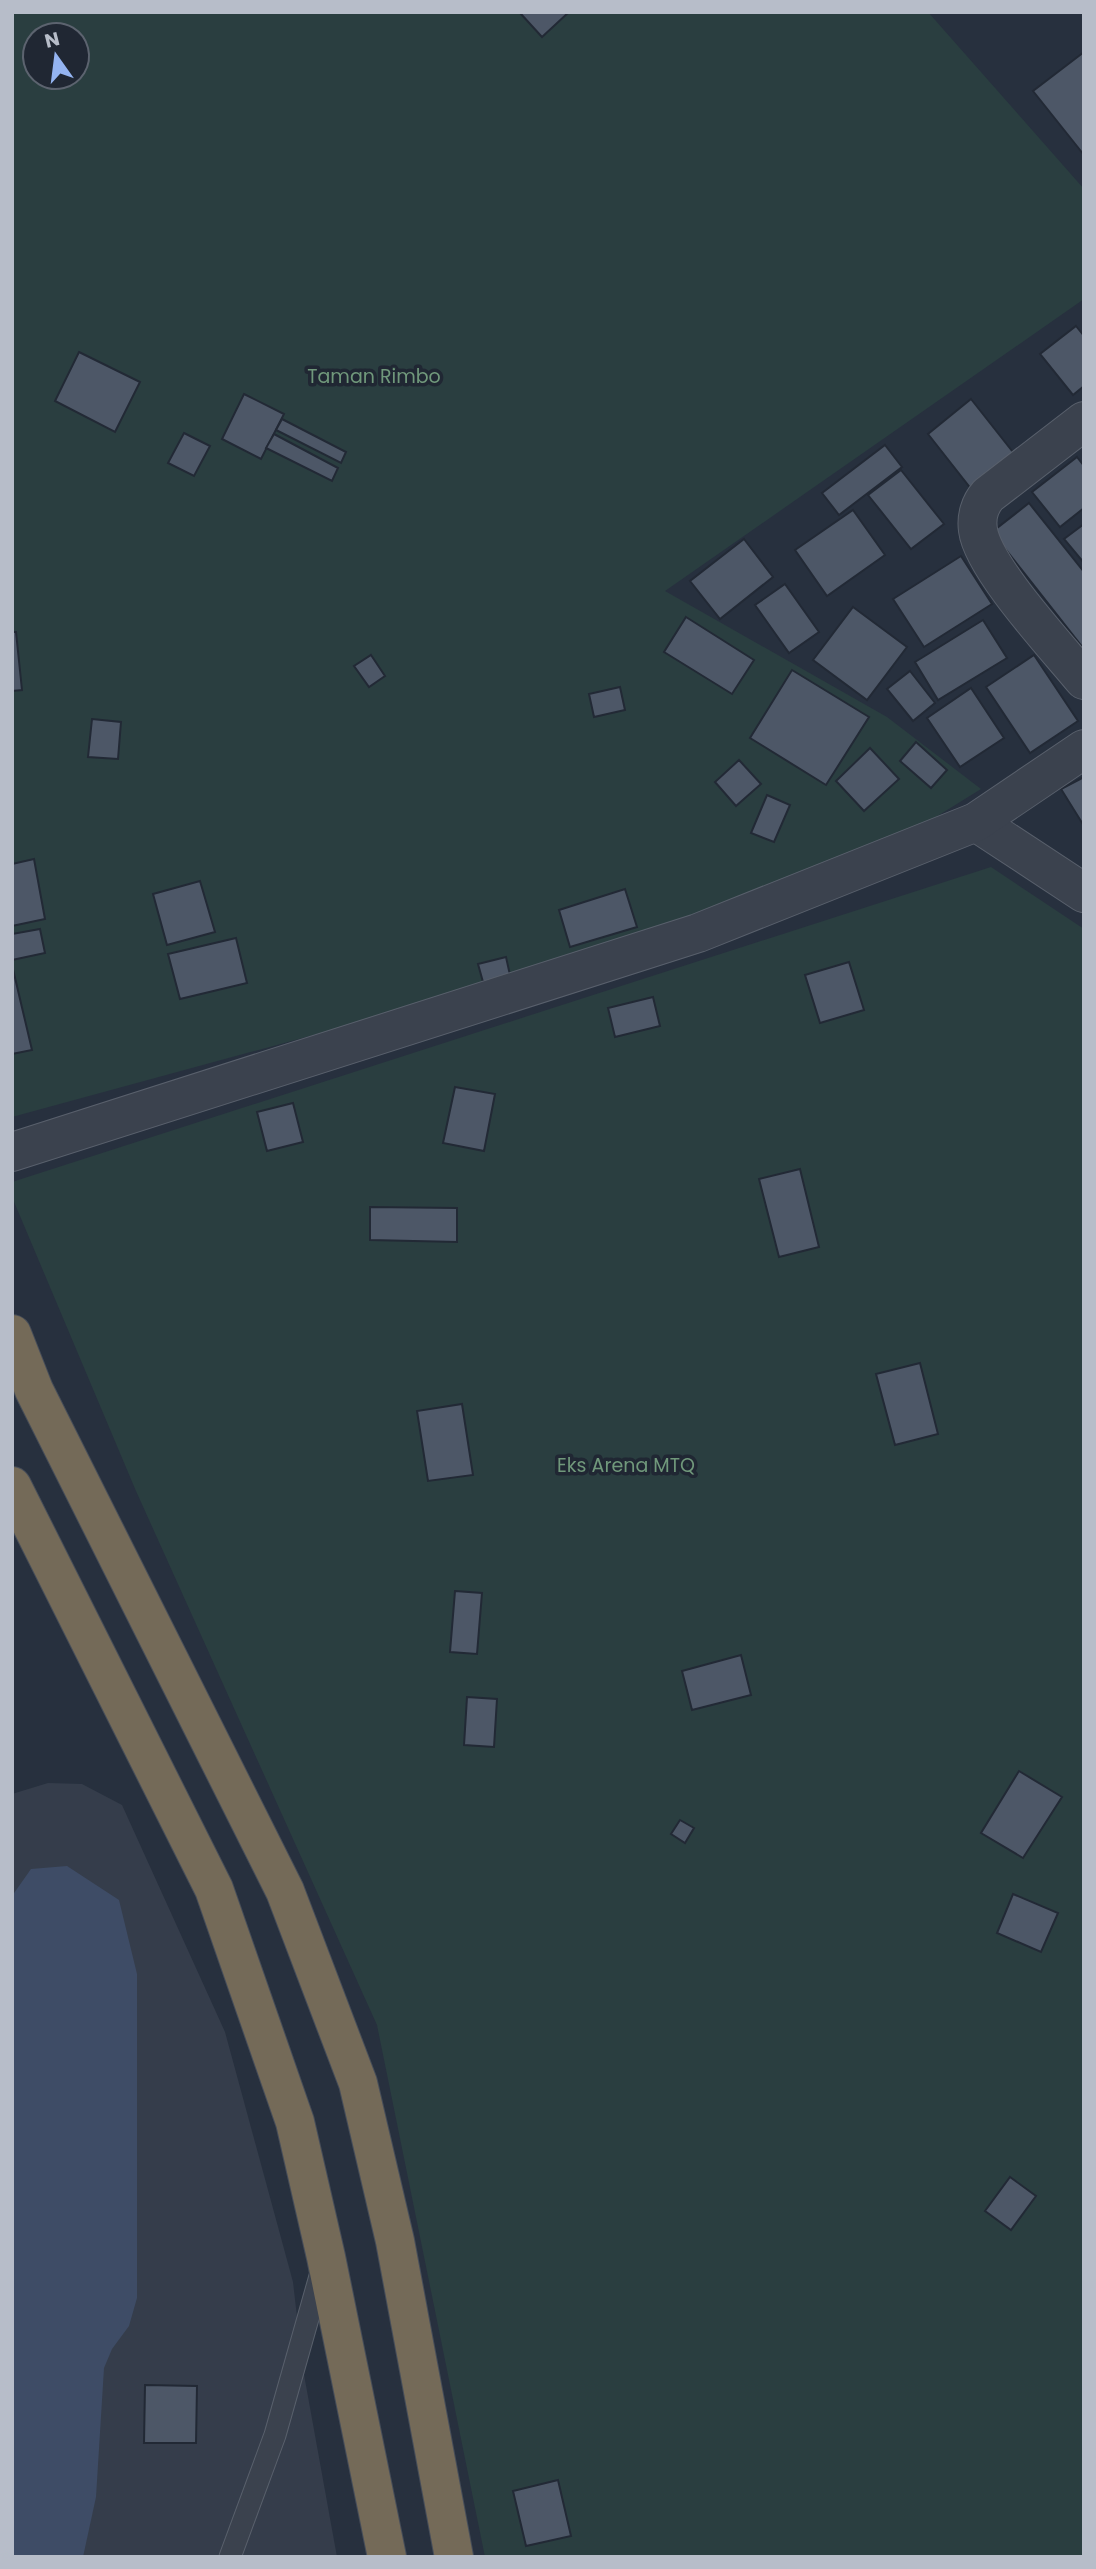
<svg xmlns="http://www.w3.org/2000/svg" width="1096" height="2569" viewBox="0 0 1096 2569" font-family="Poppins,sans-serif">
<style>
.airport{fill:#353d4b}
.green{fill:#2a3e40;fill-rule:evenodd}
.water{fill:#3e4c66}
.building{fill:#4d5767;stroke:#222935;stroke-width:2}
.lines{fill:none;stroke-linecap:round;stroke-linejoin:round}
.lane-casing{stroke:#59606c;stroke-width:23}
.street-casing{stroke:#59606c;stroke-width:40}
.highway-casing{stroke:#464d59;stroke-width:40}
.lane{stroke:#3b424e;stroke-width:21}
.street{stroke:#3b424e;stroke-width:38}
.highway{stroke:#746a58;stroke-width:38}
.labels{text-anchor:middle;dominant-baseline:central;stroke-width:7;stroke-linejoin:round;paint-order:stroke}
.park-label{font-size:19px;fill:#70987b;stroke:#202733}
</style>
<rect width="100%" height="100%" fill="#27303e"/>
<polygon class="airport" points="48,1783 82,1784 122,1805 225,2032 293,2282 303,2369 337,2557 12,2557 12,1794"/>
<g class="green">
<path d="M12 12H928L1084 189V299L665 591 887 717 981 789 897 841 519 979 12 1117ZM35 35H77V77H35Z"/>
<polygon points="991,867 1084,929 1084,2557 485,2557 377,2025 136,1491 12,1197 12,1182"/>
</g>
<polygon class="water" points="67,1866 119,1900 137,1974 137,2298 129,2326 112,2349 104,2368 96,2497 83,2557 12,2557 12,1896 31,1869"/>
<g class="building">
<polygon points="522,12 569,12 542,37 521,14"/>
<polygon points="1084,52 1084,155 1033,91"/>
<polygon points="1076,326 1084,336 1084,386 1073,395 1040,354"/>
<polygon points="79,352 140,382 115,432 55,401"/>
<polygon points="244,394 284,414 261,459 222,439"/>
<polygon points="971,399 1016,456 972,490 928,434"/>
<polygon points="282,419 346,452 341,463 276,430"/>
<polygon points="184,433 210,446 194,476 168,463"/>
<polygon points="274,434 338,468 332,481 266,448"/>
<polygon points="885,445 902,467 839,515 822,493"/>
<polygon points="1077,457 1084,466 1084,508 1060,527 1032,492"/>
<polygon points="901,470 944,524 911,549 868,495"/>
<polygon points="1029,503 1084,572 1084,649 992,532"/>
<polygon points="853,510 885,555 827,596 795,550"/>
<polygon points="1084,524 1084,563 1064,539"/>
<polygon points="744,539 773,577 720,619 690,581"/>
<polygon points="961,556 992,604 924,647 893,599"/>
<polygon points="785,584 819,632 789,653 755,605"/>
<polygon points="853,607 907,647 867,700 813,660"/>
<polygon points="686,617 754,660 732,694 664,652"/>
<polygon points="983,620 1007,658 938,700 915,662"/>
<polygon points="12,632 16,632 22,690 12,691"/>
<polygon points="371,655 385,676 369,687 354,666"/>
<polygon points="1034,655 1078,721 1030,753 986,687"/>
<polygon points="792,670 869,717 826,785 750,738"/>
<polygon points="910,671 935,703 913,721 887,689"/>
<polygon points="620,687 625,710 594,717 589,694"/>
<polygon points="971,688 1004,738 960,767 927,718"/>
<polygon points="92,719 121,722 118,759 88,757"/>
<polygon points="916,742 947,770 931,788 900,761"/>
<polygon points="870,748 899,779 864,811 836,781"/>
<polygon points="739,760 761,784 736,806 715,782"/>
<polygon points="1084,777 1084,826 1061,789"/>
<polygon points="767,795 790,805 774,842 751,833"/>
<polygon points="34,859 45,919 12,926 12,864"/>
<polygon points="200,881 215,932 167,945 153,894"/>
<polygon points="625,889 637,927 570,947 559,910"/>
<polygon points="40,929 45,953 12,960 12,934"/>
<polygon points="236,938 247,983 180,999 168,954"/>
<polygon points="506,957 510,975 483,982 478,964"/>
<polygon points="849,962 864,1010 820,1023 805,975"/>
<polygon points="12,965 32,1050 12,1054"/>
<polygon points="653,997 660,1026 615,1037 608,1008"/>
<polygon points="455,1087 495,1094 484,1151 443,1143"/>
<polygon points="293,1103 303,1142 267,1151 257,1112"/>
<polygon points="800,1169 819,1247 779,1257 759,1179"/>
<polygon points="370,1207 457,1208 457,1242 370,1240"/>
<polygon points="920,1363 938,1434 895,1445 876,1374"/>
<polygon points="462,1404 473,1475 428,1481 417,1411"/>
<polygon points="455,1591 482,1593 477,1654 450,1652"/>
<polygon points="741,1655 751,1695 692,1710 682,1671"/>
<polygon points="467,1697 497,1699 494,1747 464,1745"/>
<polygon points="1019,1771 1062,1797 1023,1858 981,1833"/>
<polygon points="680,1820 694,1828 685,1843 671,1834"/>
<polygon points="1013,1894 1058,1913 1041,1952 997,1933"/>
<polygon points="1010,2177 1036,2196 1011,2230 985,2211"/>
<polygon points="145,2385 197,2386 196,2443 144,2443"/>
<polygon points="558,2480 571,2536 526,2546 513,2491"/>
</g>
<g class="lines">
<g class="lane-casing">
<polyline id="lane" points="230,2557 275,2435 322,2269"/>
</g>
<g class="street-casing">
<g id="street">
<path d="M1084 421 988 495C980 504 976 517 978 530 983 568 1058 648 1084 680"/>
<polyline points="976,822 1084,893"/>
<polyline points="12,1152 698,933 976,822 1084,749"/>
</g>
</g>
<g class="highway-casing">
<g id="highway">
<polyline points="12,1334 34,1390 285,1891 358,2083 395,2241 454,2557"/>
<polyline points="12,1486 214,1889 295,2122 326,2257 387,2557"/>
</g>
</g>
<use href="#lane" class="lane"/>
<use href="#street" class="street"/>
<use href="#highway" class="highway"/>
</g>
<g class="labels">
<g class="park-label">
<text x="374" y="376">Taman Rimbo</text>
<text x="626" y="1465">Eks Arena MTQ</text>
</g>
</g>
<rect width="1096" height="2569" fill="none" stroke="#b7bdc9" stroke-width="28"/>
<g transform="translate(56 56) rotate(346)"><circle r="33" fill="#202733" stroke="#5c636f" stroke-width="2"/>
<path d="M0-5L12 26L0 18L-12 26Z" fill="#94b4f1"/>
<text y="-10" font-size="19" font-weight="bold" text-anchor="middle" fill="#b7bdc9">N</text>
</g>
</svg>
